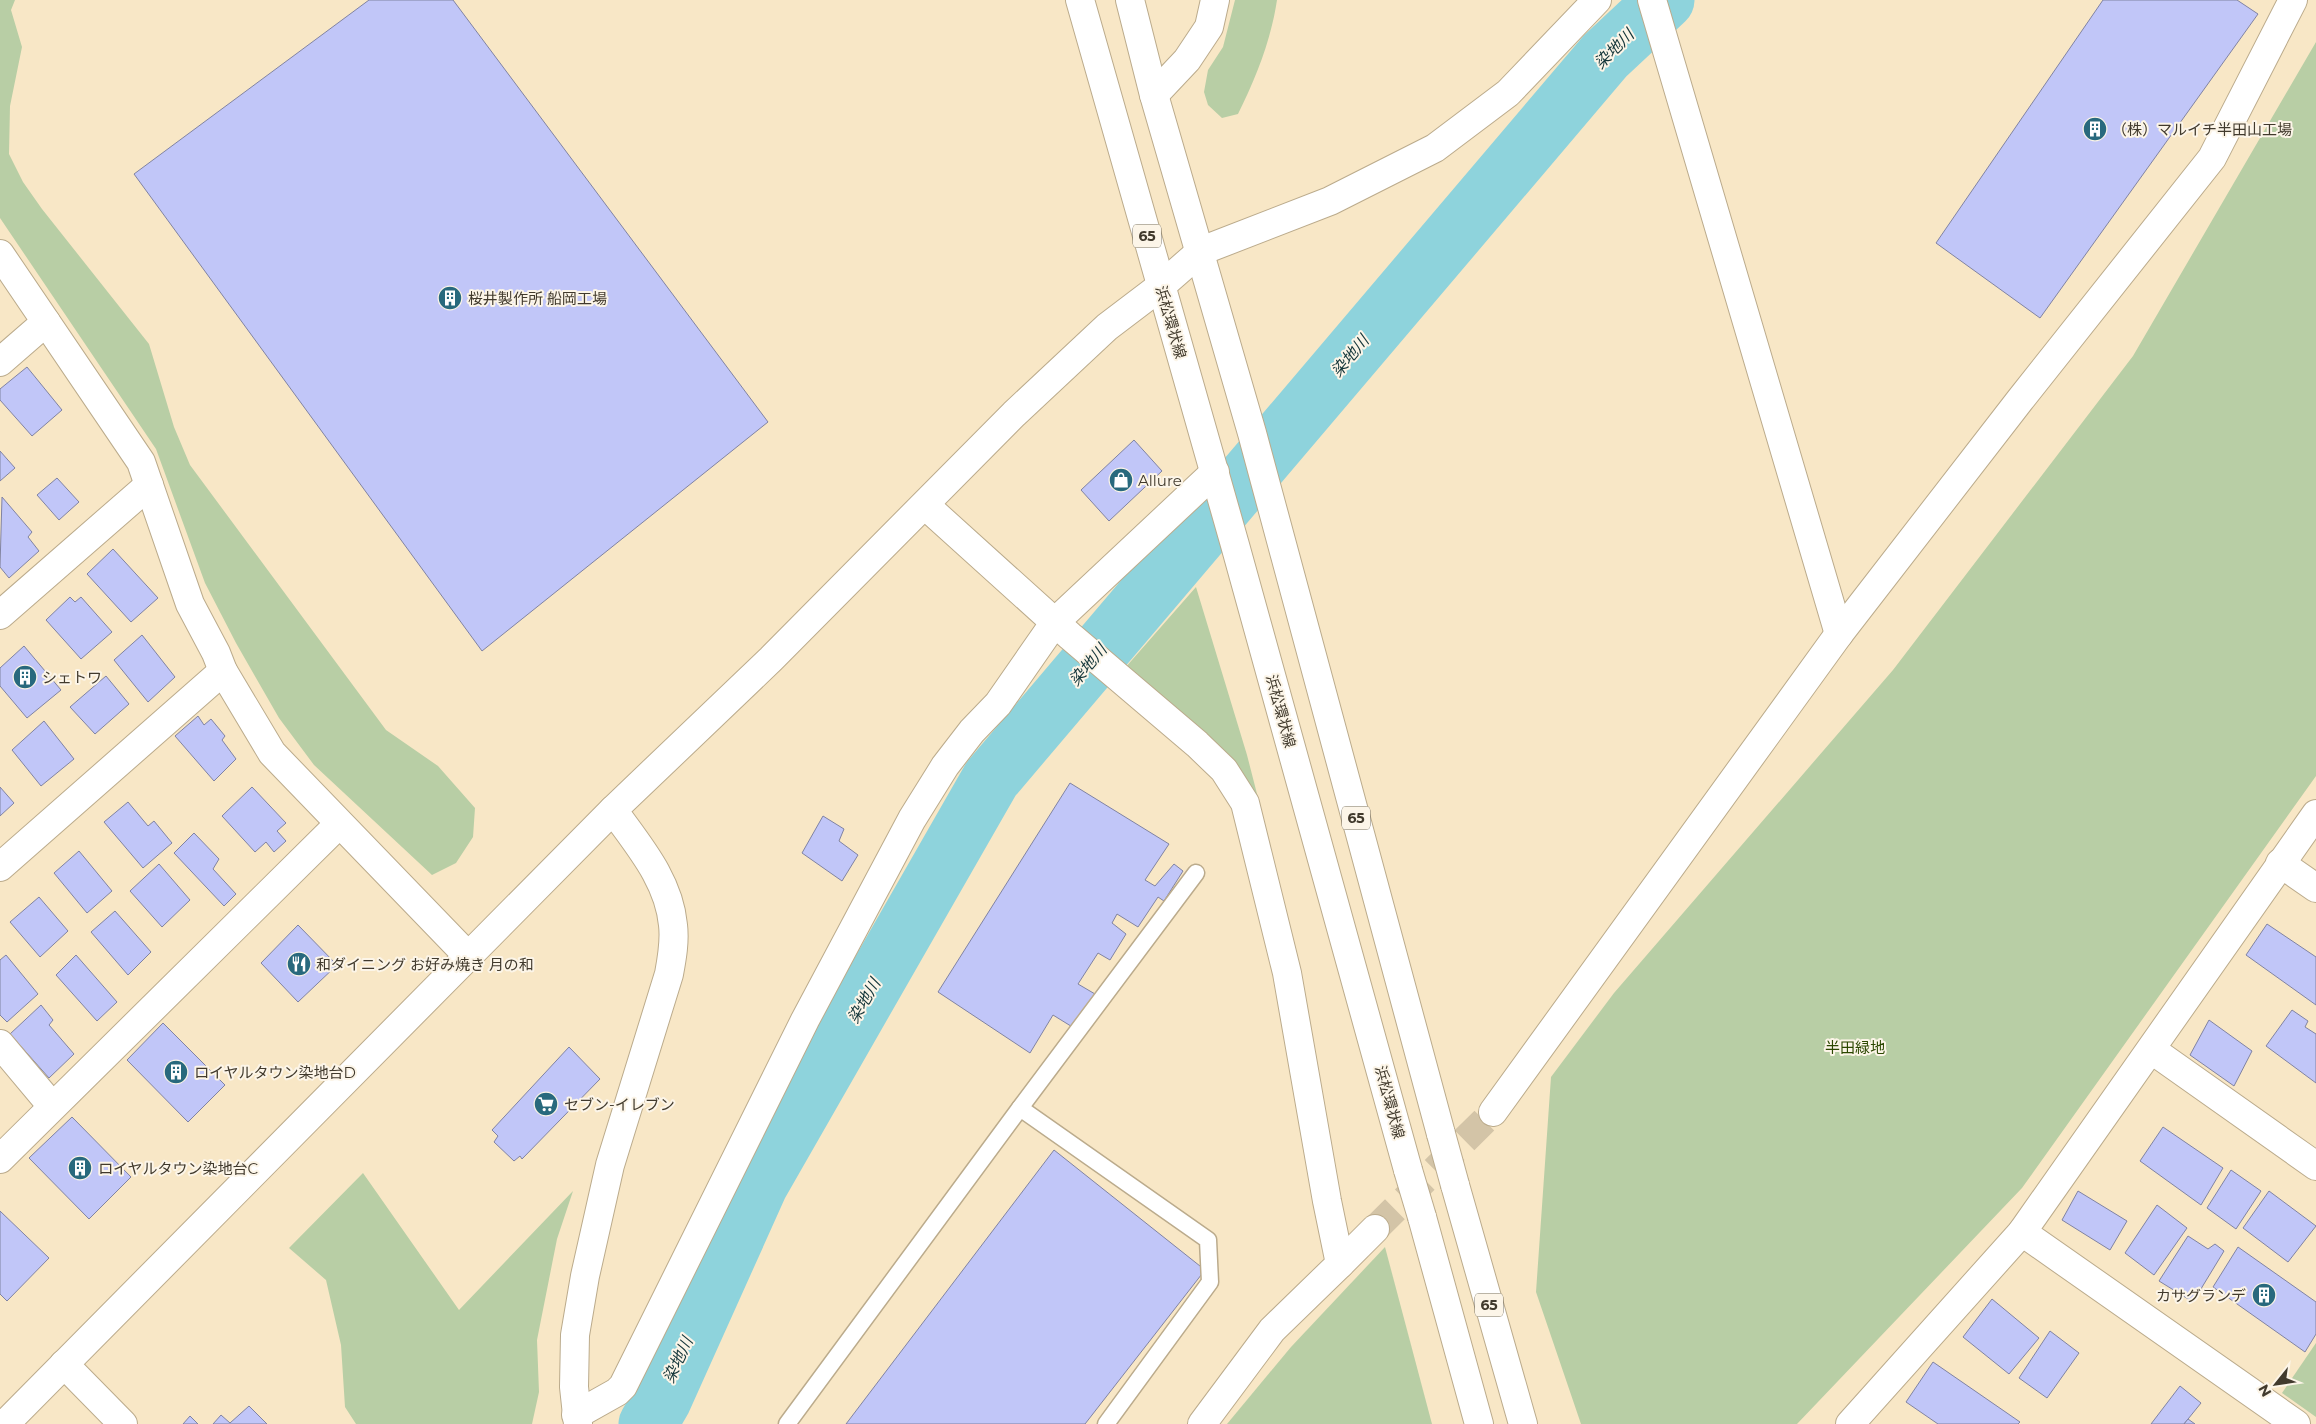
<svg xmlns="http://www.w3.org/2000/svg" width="2316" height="1424" viewBox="0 0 2316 1424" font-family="Montserrat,'Noto Sans JP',sans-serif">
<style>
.green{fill:#b8cea5}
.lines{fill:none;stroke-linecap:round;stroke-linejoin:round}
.river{stroke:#8ed3dc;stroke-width:59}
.building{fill:#c1c6f8;stroke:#8083a2}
.street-tunnel{stroke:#d3c4a7;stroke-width:28;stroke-dasharray:28 14;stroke-linecap:butt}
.lane-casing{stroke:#bbab8c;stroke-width:19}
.street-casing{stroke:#bbab8c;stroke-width:30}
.secondary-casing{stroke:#bbab8c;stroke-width:30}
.primary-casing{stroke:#bbab8c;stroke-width:30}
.lane{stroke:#fff;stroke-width:16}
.street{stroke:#fff;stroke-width:28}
.secondary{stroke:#fff;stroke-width:28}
.primary{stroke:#fff;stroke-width:28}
.primary-bridge-casing{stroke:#bbab8c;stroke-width:30;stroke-linecap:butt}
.primary-bridge{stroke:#fff;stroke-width:28}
.labels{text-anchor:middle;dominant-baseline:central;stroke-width:4;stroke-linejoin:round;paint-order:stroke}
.shield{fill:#fcf5e8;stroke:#797265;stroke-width:1}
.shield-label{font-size:14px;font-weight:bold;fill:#413a2d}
.poi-label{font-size:15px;fill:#413a2d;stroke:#fcf5e8;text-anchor:start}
.street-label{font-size:15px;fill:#413a2d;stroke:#fcf5e8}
.park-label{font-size:15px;fill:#2b4700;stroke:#fcf5e8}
.water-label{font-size:16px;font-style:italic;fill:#14363a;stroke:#fcf5e8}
</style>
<rect width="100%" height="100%" fill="#f8e7c6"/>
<g class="green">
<polygon points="0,0 15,0 11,10 22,47 10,106 9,154 23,182 42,209 149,344 174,427 190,465 386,730 438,766 475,808 473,837 456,863 432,875 314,765 279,718 236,643 205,583 156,449 0,218"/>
<path d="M1235 0H1277C1271 40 1256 78 1238 114L1222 118 1208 105 1204 92 1208 70 1223 47Z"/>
<polygon points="2316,42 2316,776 2022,1188 1797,1424 1581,1424 1536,1292 1551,1077 1614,993 1893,670 2133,356"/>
<polygon points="1196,587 1247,755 1265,825 1246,786 1125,668"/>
<polygon points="363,1173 459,1310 573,1191 557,1239 537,1340 539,1392 532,1424 356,1424 345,1407 341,1345 326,1280 289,1248"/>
<polygon points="1385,1247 1432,1424 1227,1424 1291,1347"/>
<polygon points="2316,1343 2316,1417 2282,1393"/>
</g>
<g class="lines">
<polyline class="river" points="648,1424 662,1400 759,1184 991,779 1605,56 1665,0"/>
</g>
<g class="building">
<polygon points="369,0 453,0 768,422 482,651 134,174"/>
<polygon points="2103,0 2237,0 2258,14 2040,318 1936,243"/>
<polygon points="27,367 62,410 32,436 0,400 0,389"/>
<polygon points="1134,440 1162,471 1109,521 1081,490"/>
<polygon points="0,451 15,468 0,481"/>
<polygon points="57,478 79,502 59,520 37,495"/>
<polygon points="2,497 32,532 28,537 39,551 9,578 0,567"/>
<polygon points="113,549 158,598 131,622 87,574"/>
<polygon points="70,597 75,602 81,597 112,632 81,659 46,620"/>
<polygon points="142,635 175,677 148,702 114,660"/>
<polygon points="24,646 61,690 27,718 0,686 0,668"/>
<polygon points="106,676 129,704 95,734 70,707"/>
<polygon points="198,716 204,725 211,719 225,736 222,740 236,759 214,781 175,736"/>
<polygon points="44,721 74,759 41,786 12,750"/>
<polygon points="1070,783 1169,844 1145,880 1155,886 1174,864 1183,871 1164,901 1158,897 1138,927 1117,914 1112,923 1126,934 1110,960 1098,953 1078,984 1095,994 1074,1028 1053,1015 1030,1053 938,992"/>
<polygon points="0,787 14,803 0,816"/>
<polygon points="252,787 286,823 277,831 286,841 274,852 266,842 255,852 222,816"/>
<polygon points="128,802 148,826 154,821 172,843 143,868 104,822"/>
<polygon points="823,816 844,829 839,841 858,855 842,881 802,853"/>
<polygon points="194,833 219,859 213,869 236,894 224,906 174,853"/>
<polygon points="79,851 112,891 87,913 54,873"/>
<polygon points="159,864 190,900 162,927 130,891"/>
<polygon points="39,897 68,931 40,957 10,922"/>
<polygon points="115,911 151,952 128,975 91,932"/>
<polygon points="2267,924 2316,957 2316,1005 2246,955"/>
<polygon points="298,925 337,965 298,1002 261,963"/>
<polygon points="6,955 38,994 7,1022 0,1015 0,960"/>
<polygon points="76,955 117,1002 97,1021 56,975"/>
<polygon points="41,1005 53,1020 49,1025 74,1054 49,1078 10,1034"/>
<polygon points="2292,1010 2308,1021 2305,1027 2316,1034 2316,1083 2266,1046"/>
<polygon points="2209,1020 2252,1051 2234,1086 2190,1055"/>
<polygon points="163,1023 225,1085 188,1122 127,1060"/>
<polygon points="569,1047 600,1079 522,1159 520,1156 514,1161 494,1142 498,1136 492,1130"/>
<polygon points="72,1117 131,1177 89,1219 29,1158"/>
<polygon points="2163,1127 2223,1168 2201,1205 2140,1161"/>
<polygon points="1054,1150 1205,1270 1085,1424 846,1424"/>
<polygon points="2231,1170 2261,1191 2236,1229 2207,1208"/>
<polygon points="2078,1191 2127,1221 2110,1250 2062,1220"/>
<polygon points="2269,1191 2316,1226 2288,1262 2243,1228"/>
<polygon points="2157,1205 2187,1228 2154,1275 2125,1253"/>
<polygon points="0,1211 49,1258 7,1301 0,1294"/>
<polygon points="2188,1236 2208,1249 2215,1244 2224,1251 2193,1302 2159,1281"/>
<polygon points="2238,1247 2316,1302 2316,1334 2305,1352 2213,1287"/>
<polygon points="1992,1299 2039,1338 2009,1374 1963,1337"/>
<polygon points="2050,1331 2079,1353 2047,1398 2019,1378"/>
<polygon points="1933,1362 2020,1422 2018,1424 1938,1424 1906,1402"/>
<polygon points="2180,1386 2201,1403 2184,1424 2151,1424"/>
<polygon points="249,1406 267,1424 213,1424 221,1415 230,1423"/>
<polygon points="190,1416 198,1424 183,1424"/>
<polygon points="2188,1419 2195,1424 2184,1424"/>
</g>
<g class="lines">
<polyline class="street-tunnel" points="1375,1229 1493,1112"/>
<g class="lane-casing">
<g id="lane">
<polyline points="1020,1108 1196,873"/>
<polyline points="787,1424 1020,1108 1208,1240 1210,1282 1106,1424"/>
</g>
</g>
<g class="street-casing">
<g id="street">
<polyline points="1652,0 1839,634"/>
<polyline points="1154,95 1187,60 1209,27 1215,0"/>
<polyline points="0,254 141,462 190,604 216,653 223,671 272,753 469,957"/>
<polyline points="1161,286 1201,251 1330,201 1435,148 1508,93 1597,0"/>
<polyline points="0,362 46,322"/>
<polyline points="925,505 1070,636 1197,744 1224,770 1245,803 1287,973 1327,1201 1340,1264 1272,1330 1202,1424"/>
<polyline points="0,615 149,485"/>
<polyline points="2280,863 2316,888"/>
<polyline points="0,867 223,671"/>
<polyline points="0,1044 52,1106"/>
<polyline points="2152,1050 2316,1166"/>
<polyline points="1493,1112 1839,634 2020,400 2212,158 2293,0"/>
<polyline points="0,1159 339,824"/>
<polyline points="2022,1232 2296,1424"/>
<polyline points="1340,1264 1375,1229"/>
<polyline points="64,1364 123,1424"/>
<polyline points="576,1415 617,1392 623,1386 805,1020 912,819 945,766 972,731 998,704 1055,622 1215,472"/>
<polyline points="1850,1424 2022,1232 2316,814"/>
</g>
</g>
<g class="secondary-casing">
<g id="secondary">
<polyline points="5,1424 613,810"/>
<path d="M578 1424 574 1387 575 1335 585 1276 610 1165 669 974C672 958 675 941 673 925 669 880 638 845 613 810L771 659 1014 414 1107 327 1161 286"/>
</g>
</g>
<g class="primary-casing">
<g id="primary">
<polyline points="1080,0 1235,545 1408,1170"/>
<polyline points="1130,0 1154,95 1252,433 1441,1134"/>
<polyline points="1455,1185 1523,1424"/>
<polyline points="1422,1217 1479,1424"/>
</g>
</g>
<use href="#lane" class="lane"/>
<use href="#street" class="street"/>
<use href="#secondary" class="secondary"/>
<use href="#primary" class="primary"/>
<g class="primary-bridge-casing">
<g id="primary-bridge">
<polyline points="1441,1134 1455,1185"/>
<polyline points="1408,1170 1422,1217"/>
</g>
</g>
<use href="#primary-bridge" class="primary-bridge"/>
</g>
<defs>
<g id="building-disc" transform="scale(1.25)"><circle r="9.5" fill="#28697d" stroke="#fcf5e8"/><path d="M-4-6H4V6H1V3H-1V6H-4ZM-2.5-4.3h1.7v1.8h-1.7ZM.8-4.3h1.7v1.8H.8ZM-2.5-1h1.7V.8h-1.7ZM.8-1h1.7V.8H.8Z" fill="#fff"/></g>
<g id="shop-disc" transform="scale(1.25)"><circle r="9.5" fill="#28697d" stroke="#fcf5e8"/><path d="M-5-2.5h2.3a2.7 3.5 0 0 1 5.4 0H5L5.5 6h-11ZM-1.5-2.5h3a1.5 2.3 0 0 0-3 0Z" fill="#fff"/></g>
<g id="restaurant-disc" transform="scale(1.25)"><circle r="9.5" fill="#28697d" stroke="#fcf5e8"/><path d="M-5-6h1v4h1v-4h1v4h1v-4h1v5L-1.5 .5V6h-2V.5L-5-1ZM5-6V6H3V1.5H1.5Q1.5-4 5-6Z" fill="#fff"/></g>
<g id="supermarket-disc" transform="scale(1.25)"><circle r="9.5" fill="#28697d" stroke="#fcf5e8"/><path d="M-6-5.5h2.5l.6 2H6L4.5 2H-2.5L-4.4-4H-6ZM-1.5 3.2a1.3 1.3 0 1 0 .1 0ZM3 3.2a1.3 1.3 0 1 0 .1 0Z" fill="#fff"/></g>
</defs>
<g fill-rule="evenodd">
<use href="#building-disc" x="2095" y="129"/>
<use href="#building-disc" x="450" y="298"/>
<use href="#shop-disc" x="1121" y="480"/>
<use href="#building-disc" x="25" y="677"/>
<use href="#restaurant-disc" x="299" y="964"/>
<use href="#building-disc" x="176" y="1072"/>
<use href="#supermarket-disc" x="546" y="1104"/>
<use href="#building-disc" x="80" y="1168"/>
<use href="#building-disc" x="2264" y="1295"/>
</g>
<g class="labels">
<g class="shield">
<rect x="1133" y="224.5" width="28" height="23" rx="4"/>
<rect x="1342" y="806.5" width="28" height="23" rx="4"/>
<rect x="1475" y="1293.5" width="28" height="23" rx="4"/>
</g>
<g class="shield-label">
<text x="1147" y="236">65</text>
<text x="1356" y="818">65</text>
<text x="1489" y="1305">65</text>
</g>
<g class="poi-label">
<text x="2112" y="129">（株）マルイチ半田山工場</text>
<text x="468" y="298">桜井製作所 船岡工場</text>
<text x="1138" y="480">Allure</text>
<text x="42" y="677">シェトワ</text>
<text x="316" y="964">和ダイニング お好み焼き 月の和</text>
<text x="194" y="1072">ロイヤルタウン染地台D</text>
<text x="564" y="1104">セブン-イレブン</text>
<text x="98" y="1168">ロイヤルタウン染地台C</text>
<text x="2246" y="1295" text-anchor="end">カサグランデ</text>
</g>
<g class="street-label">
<text transform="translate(1171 322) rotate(74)">浜松環状線</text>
<text transform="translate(1281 711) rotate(75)">浜松環状線</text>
<text transform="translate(1390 1102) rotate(75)">浜松環状線</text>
</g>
<g class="park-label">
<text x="1855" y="1047">半田緑地</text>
</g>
<g class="water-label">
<text transform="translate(1614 49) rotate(-45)">染地川</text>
<text transform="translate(1350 356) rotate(-50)">染地川</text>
<text transform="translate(1088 665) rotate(-50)">染地川</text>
<text transform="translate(864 1001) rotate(-60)">染地川</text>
<text transform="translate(678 1360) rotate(-65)">染地川</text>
</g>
</g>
<g transform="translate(2276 1384) rotate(240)" stroke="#fcf5e8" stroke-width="4" paint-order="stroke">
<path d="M0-4L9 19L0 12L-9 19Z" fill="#413a2d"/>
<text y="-8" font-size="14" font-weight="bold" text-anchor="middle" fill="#413a2d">N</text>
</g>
</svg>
